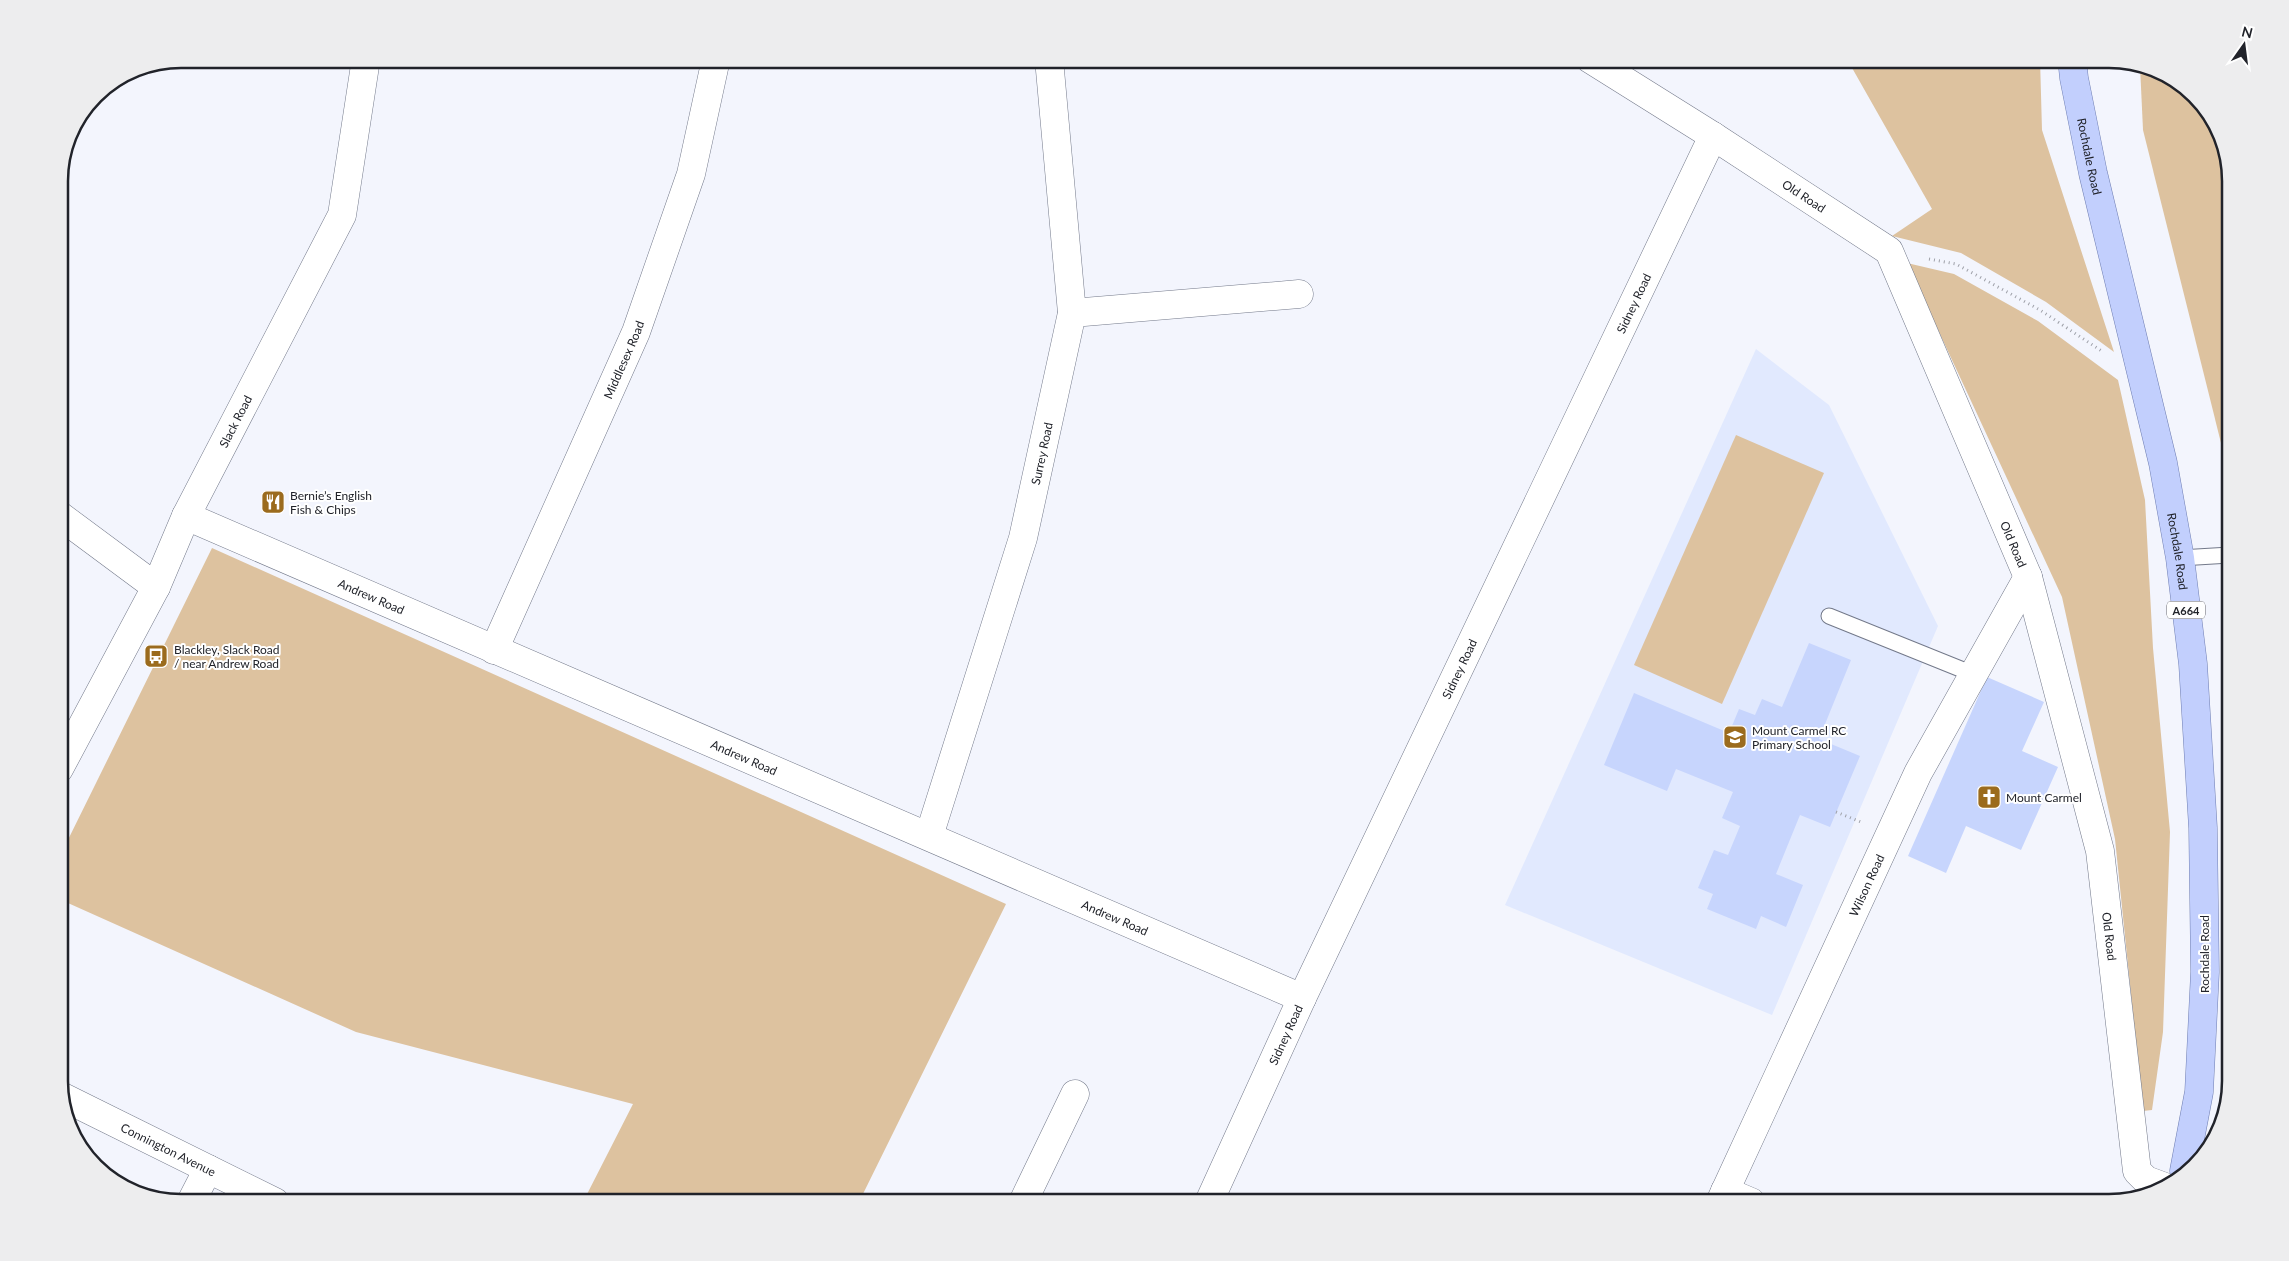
<svg xmlns="http://www.w3.org/2000/svg" width="2289" height="1261" viewBox="0 0 2289 1261" font-family="Lato,sans-serif">
<style>
.built{fill:#e1e9fe}
.green{fill:#ddc29f}
.building{fill:#c7d5fd}
.lines{fill:none;stroke-linecap:round;stroke-linejoin:round}
.lane-casing{stroke:#73798a;stroke-width:17}
.street-casing{stroke:#73798a;stroke-width:29}
.secondary-casing{stroke:#73798a;stroke-width:29}
.primary-casing{stroke:#6f7eb2;stroke-width:29}
.path{stroke:#9ea0a8;stroke-width:3;stroke-dasharray:1 4;stroke-linecap:butt}
.lane{stroke:#fff;stroke-width:15}
.street{stroke:#fff;stroke-width:28}
.secondary{stroke:#fff;stroke-width:28}
.primary{stroke:#c2cffd;stroke-width:28}
.labels{text-anchor:middle;dominant-baseline:central;stroke-width:4;stroke-linejoin:round;paint-order:stroke}
.shield{fill:#fff;stroke:#64656a;stroke-width:1}
.shield-label{font-size:11px;font-weight:bold;fill:#21232a}
.street-label{font-size:12px;fill:#21232a;stroke:#fff}
.poi-label{font-size:12px;fill:#21232a;stroke:#fff;text-anchor:start}
.rim{fill:none;stroke:#21232a;stroke-width:2.5}
</style>
<rect width="100%" height="100%" fill="#f3f5fd"/>
<polygon class="built" points="1756,349 1829,405 1938,626 1772,1015 1505,905"/>
<g class="green">
<polygon points="1847,59 2040,59 2042,130 2114,352 2046,302 1961,253 1892,236 1932,209"/>
<polygon points="2140,66 2163,71 2210,113 2230,172 2230,479 2143,130"/>
<polygon points="1907,263 1954,274 2038,321 2118,380 2145,500 2153,648 2170,832 2163,1032 2152,1110 2143,1111 2115,839 2062,597"/>
<polygon points="1736,435 1824,473 1722,704 1634,665"/>
<polygon points="212,548 1006,904 859,1202 583,1202 633,1104 356,1032 59,899 59,858"/>
</g>
<g class="building">
<polygon points="1809,643 1851,660 1819,739 1860,756 1830,827 1800,815 1776,874 1803,885 1786,927 1761,916 1756,929 1707,909 1713,894 1698,888 1714,850 1728,855 1740,826 1722,818 1733,792 1676,769 1667,791 1604,765 1634,693 1729,733 1739,709 1755,715 1762,699 1782,707"/>
<polygon points="1987,677 2044,702 2022,751 2058,767 2021,850 1966,826 1946,873 1908,856"/>
</g>
<g class="lines">
<g class="lane-casing">
<g id="lane">
<polyline points="2180,558 2230,555"/>
<polyline points="1829,616 1973,674"/>
</g>
</g>
<g class="street-casing">
<g id="street">
<path id="s1" d="M1590 59 1713 136 1889 251 2028 577 2100 851 2137 1171 2146 1180 2165 1187"/>
<polyline points="1072,313 1299,294"/>
<polyline points="59,515 156,587"/>
<path id="s2" d="M186 516 1302 998"/>
<path id="s3" d="M494 650 636 332 691 174 716 59"/>
<path id="s4" d="M929 836 1023 538 1072 313 1049 59"/>
<path id="s5" d="M61 1096 275 1202"/>
<polyline points="1725,1191 1751,1202"/>
<polyline points="191,1202 208,1169"/>
<polyline points="1023,1202 1075,1094"/>
<path id="s6" d="M1209 1202 1302 998 1713 136"/>
<path id="s7" d="M1720 1202 1918 773 2028 577"/>
</g>
</g>
<g class="secondary-casing">
<g id="secondary">
<path id="s8" d="M59 769 156 587 186 516 342 215 366 59"/>
</g>
</g>
<g class="primary-casing">
<g id="primary">
<path id="s9" d="M2072 59 2074 78 2093 173 2163 463 2180 558 2193 664 2203 828 2205 972 2199 1092 2184 1171"/>
</g>
</g>
<g class="path">
<polyline points="1929,259 1956,264 2040,310 2103,352"/>
<polyline points="1836,812 1861,822"/>
</g>
<use href="#lane" class="lane"/>
<use href="#street" class="street"/>
<use href="#secondary" class="secondary"/>
<use href="#primary" class="primary"/>
</g>
<defs>
<g id="restaurant-square" transform="scale(1.25)"><rect x="-9" y="-9" width="18" height="18" rx="4" fill="#9b6b1d" stroke="#fff"/><path d="M-5-6h1v4h1v-4h1v4h1v-4h1v5L-1.5 .5V6h-2V.5L-5-1ZM5-6V6H3V1.5H1.5Q1.5-4 5-6Z" fill="#fff"/></g>
<g id="bus-square" transform="scale(1.25)"><rect x="-9" y="-9" width="18" height="18" rx="4" fill="#9b6b1d" stroke="#fff"/><path d="M-5-6H5V4H4V6H2V4H-2V6H-4V4H-5ZM-3.5-4V0h7V-4ZM-3.5 1.2v1.5H-2V1.2ZM2 1.2v1.5H3.5V1.2Z" fill="#fff"/></g>
<g id="school-square" transform="scale(1.25)"><rect x="-9" y="-9" width="18" height="18" rx="4" fill="#9b6b1d" stroke="#fff"/><path d="M0-5L7-2L0 1L-7-2ZM-4 1L0 2.5L4 1V4Q0 6-4 4Z" fill="#fff"/></g>
<g id="church-square" transform="scale(1.25)"><rect x="-9" y="-9" width="18" height="18" rx="4" fill="#9b6b1d" stroke="#fff"/><path d="M-1.2-6h2.4v3.5h3.3v2.4h-3.3V6h-2.4V-.1h-3.3v-2.4h3.3Z" fill="#fff"/></g>
</defs>
<g fill-rule="evenodd">
<use href="#restaurant-square" x="273" y="502"/>
<use href="#bus-square" x="156" y="656"/>
<use href="#school-square" x="1735" y="737"/>
<use href="#church-square" x="1989" y="797"/>
</g>
<g class="labels">
<rect class="shield" x="2167" y="601.5" width="38" height="17" rx="4"/>
<g class="shield-label">
<text x="2186" y="610">A664</text>
</g>
<g class="street-label">
<text stroke="none"><textPath href="#s9" startOffset="99">Rochdale Road</textPath></text>
<text stroke="none"><textPath href="#s1" startOffset="254">Old Road</textPath></text>
<text stroke="none"><textPath href="#s6" startOffset="994">Sidney Road</textPath></text>
<text stroke="none"><textPath href="#s3" startOffset="318">Middlesex Road</textPath></text>
<text stroke="none"><textPath href="#s8" startOffset="390">Slack Road</textPath></text>
<text stroke="none"><textPath href="#s4" startOffset="399">Surrey Road</textPath></text>
<text stroke="none"><textPath href="#s1" startOffset="674">Old Road</textPath></text>
<text stroke="none"><textPath href="#s9" startOffset="504">Rochdale Road</textPath></text>
<text stroke="none"><textPath href="#s2" startOffset="202">Andrew Road</textPath></text>
<text stroke="none"><textPath href="#s6" startOffset="589">Sidney Road</textPath></text>
<text stroke="none"><textPath href="#s2" startOffset="608">Andrew Road</textPath></text>
<text stroke="none"><textPath href="#s7" startOffset="349">Wilson Road</textPath></text>
<text stroke="none"><textPath href="#s2" startOffset="1012">Andrew Road</textPath></text>
<text stroke="none"><textPath href="#s1" startOffset="1079">Old Road</textPath></text>
<text transform="translate(2204 954) rotate(-90)">Rochdale Road</text>
<text stroke="none"><textPath href="#s6" startOffset="184">Sidney Road</textPath></text>
<text stroke="none"><textPath href="#s5" startOffset="120">Connington Avenue</textPath></text>
</g>
<g class="poi-label">
<text x="290" y="495">Bernie’s English<tspan x="290" dy="14">Fish &amp; Chips</tspan></text>
<text x="174" y="649">Blackley, Slack Road<tspan x="174" dy="14">/ near Andrew Road</tspan></text>
<text x="1752" y="730">Mount Carmel RC<tspan x="1752" dy="14">Primary School</tspan></text>
<text x="2006" y="797">Mount Carmel</text>
</g>
</g>
<path d="M0 0H2289V1261H0ZM181 68H2109A113 113 0 0 1 2222 181V1081A113 113 0 0 1 2109 1194H181A113 113 0 0 1 68 1081V181A113 113 0 0 1 181 68Z" fill="#ededee" fill-rule="evenodd"/>
<path class="rim" d="M181 68H2109A113 113 0 0 1 2222 181V1081A113 113 0 0 1 2109 1194H181A113 113 0 0 1 68 1081V181A113 113 0 0 1 181 68Z"/>
<g transform="translate(2244 45) rotate(14)" stroke="#ffffff" stroke-width="4" paint-order="stroke">
<path d="M0-4L9 19L0 12L-9 19Z" fill="#21232a"/>
<text y="-8" font-size="14" font-weight="bold" text-anchor="middle" fill="#21232a">N</text>
</g>
</svg>
